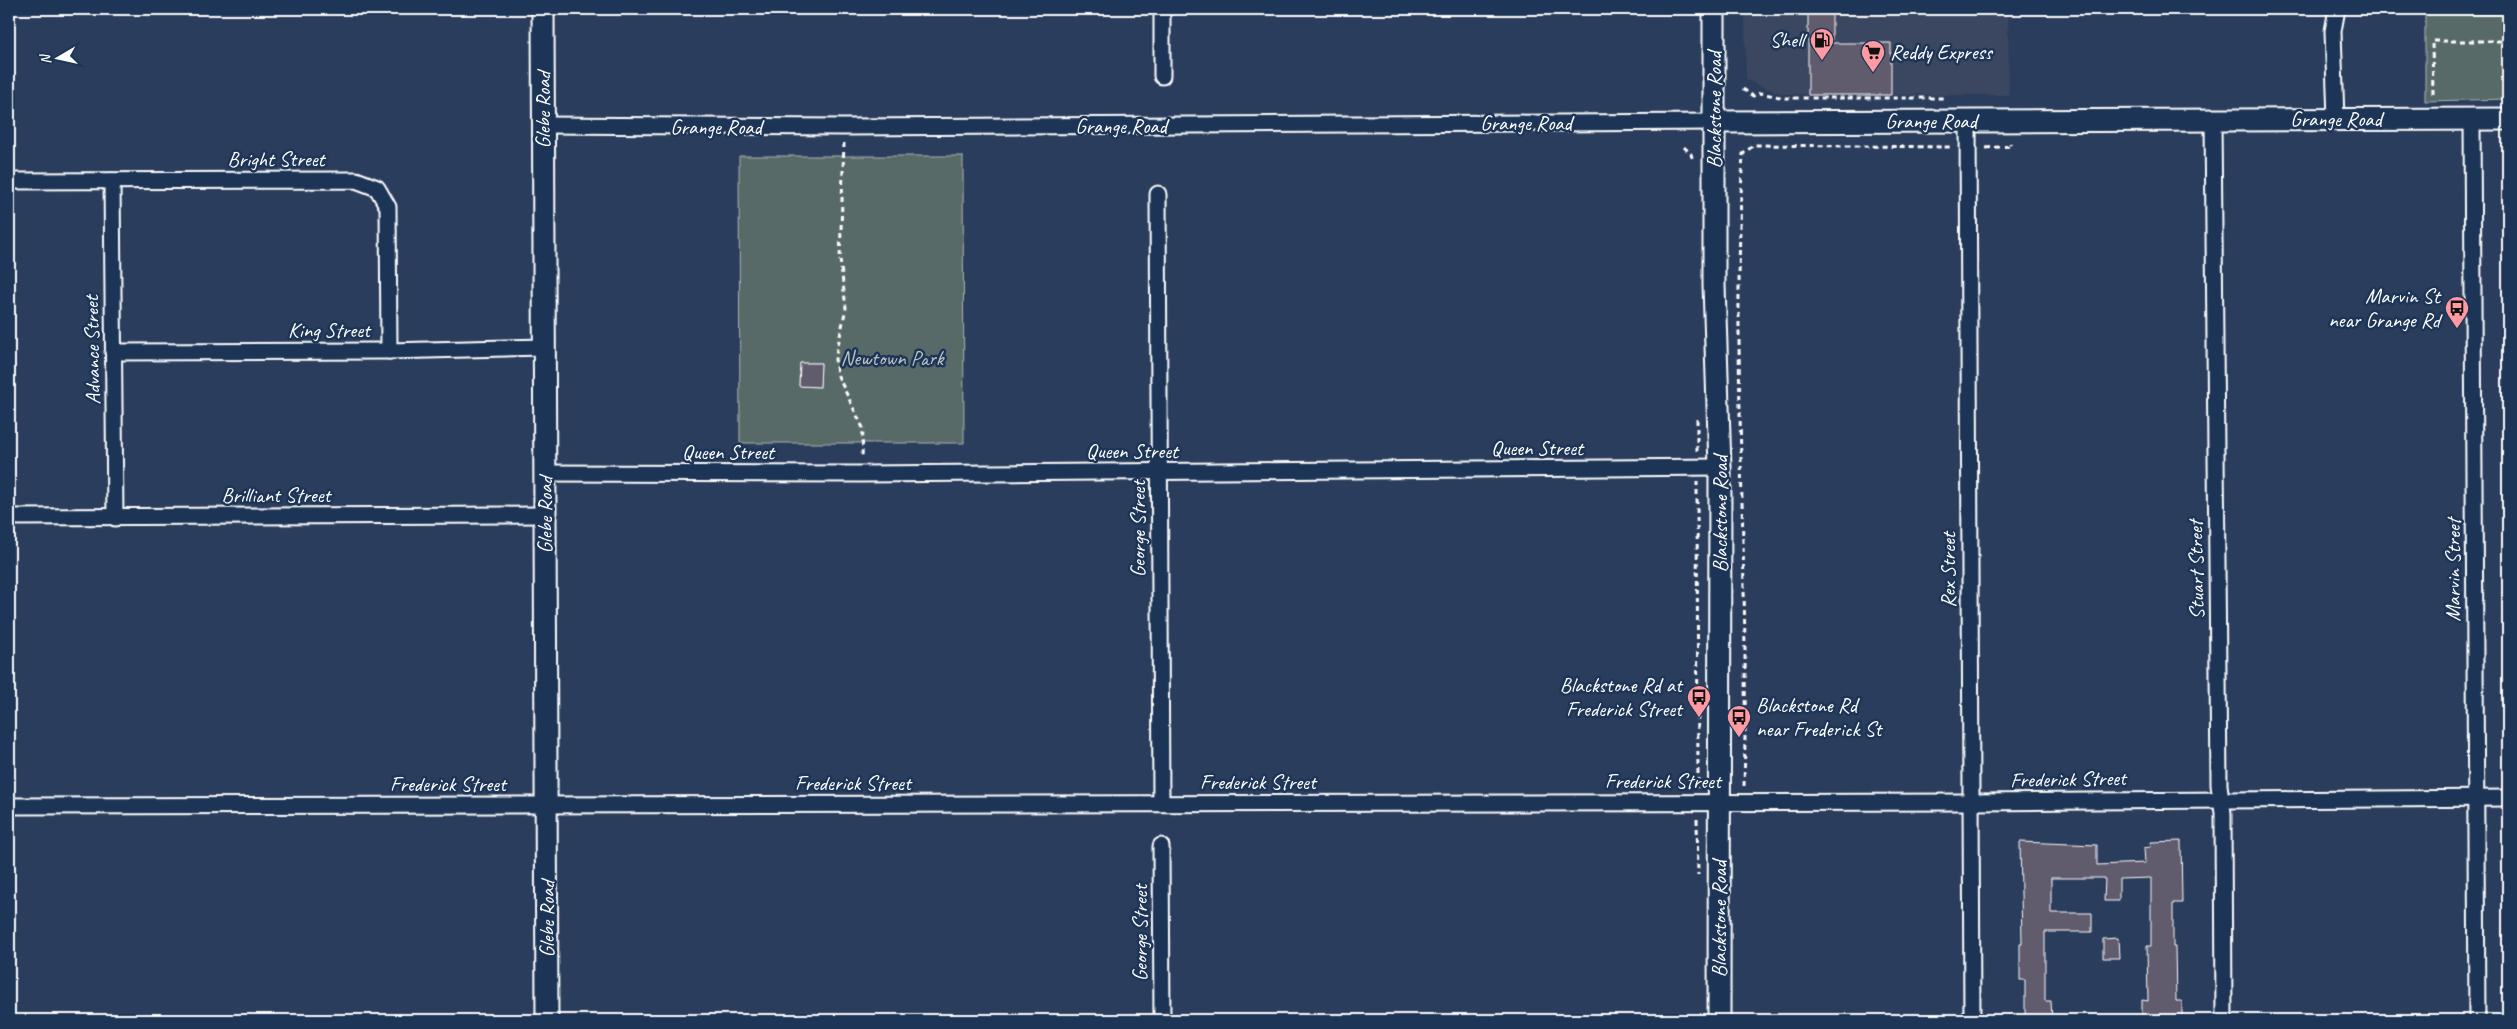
<svg xmlns="http://www.w3.org/2000/svg" width="2517" height="1029" viewBox="0 0 2517 1029" font-family="Caveat,sans-serif">
<style>
.built{fill:#3b4661}
.green{fill:#586b67;stroke:#acb5b3;fill-rule:evenodd}
.building{fill:#615c6e;stroke:#fff}
.lines{fill:none;stroke-linecap:round;stroke-linejoin:round}
.street-casing{stroke:#fff;stroke-width:19}
.secondary-casing{stroke:#fff;stroke-width:25}
.path{stroke:#fff;stroke-width:3;stroke-dasharray:5 4;stroke-linecap:butt}
.street{stroke:#1d3557;stroke-width:15}
.secondary{stroke:#1d3557;stroke-width:21}
.labels{text-anchor:middle;dominant-baseline:central;stroke-width:5;stroke-linejoin:round;paint-order:stroke}
.poi-label{font-size:21px;fill:#fff;stroke:#1d3557;text-anchor:end}
.street-label{font-size:21px;fill:#fff;stroke:#1d3557}
.park-label{font-size:21px;fill:#bcc4c2;stroke:#1d3557}
</style>
<rect width="100%" height="100%" fill="#2b3d5c"/>
<filter id="ink" filterUnits="userSpaceOnUse"><feTurbulence type="fractalNoise" baseFrequency=".02" numOctaves="2"/><feDisplacementMap in="SourceGraphic" scale="10" xChannelSelector="R" yChannelSelector="G"/><feConvolveMatrix kernelMatrix="1 2 1 2 8 2 1 2 1" color-interpolation-filters="sRGB"/></filter>
<g filter="url(#ink)">
<polygon class="built" points="1745,9 2008,9 2009,95 1782,94 1746,80"/>
<g class="green">
<polygon points="2425,9 2508,9 2508,99 2425,101"/>
<path d="M739 156H963L964 443H740ZM800 363H821L820 387 799 386Z"/>
</g>
<g class="building">
<polygon points="1808,14 1832,14 1832,43 1891,43 1891,95 1808,95"/>
<polygon points="800,363 821,363 820,387 799,386"/>
<polygon points="2181,841 2182,903 2173,903 2173,946 2175,946 2176,1001 2182,1001 2182,1020 2142,1020 2142,1000 2148,1001 2147,946 2151,946 2151,878 2119,879 2119,901 2104,901 2105,878 2051,878 2051,913 2092,913 2092,932 2045,932 2045,1001 2051,1001 2052,1020 2025,1020 2025,980 2020,980 2020,944 2022,944 2020,842 2097,845 2097,865 2145,863 2144,848 2150,847 2151,842"/>
<polygon points="2118,938 2119,958 2103,958 2103,939"/>
</g>
<g class="lines">
<g class="street-casing">
<g id="street">
<polyline points="1162,9 1162,76"/>
<polyline points="2336,119 2333,31 2337,9"/>
<polyline points="2472,119 2477,1020"/>
<polyline points="1968,120 1972,1020"/>
<polyline points="2213,120 2219,785 2223,813 2224,1020"/>
<polyline points="543,125 845,127 1714,122"/>
<polyline points="9,181 356,180 377,188 388,207 389,351"/>
<polyline points="112,181 115,518"/>
<polyline points="1158,194 1161,803"/>
<polyline points="113,352 389,351 545,347"/>
<polyline points="545,473 862,474 1720,467"/>
<polyline points="9,517 544,515"/>
<polyline points="9,806 1970,802 2508,798"/>
<polyline points="1161,846 1162,1020"/>
</g>
</g>
<g class="secondary-casing">
<g id="secondary">
<polyline points="543,9 547,1020"/>
<polyline points="1714,9 1714,285 1720,467 1719,1020"/>
<polyline points="1714,122 2508,119"/>
</g>
</g>
<g class="path">
<polyline points="1743,89 1753,96 1760,93 1785,98 1944,98"/>
<polyline points="2433,94 2432,41 2508,41"/>
<polyline points="844,143 840,259 846,308 835,359 837,374 863,428 862,459"/>
<polyline points="1684,147 1691,154 1693,161"/>
<polyline points="1986,148 2011,146 2010,143"/>
<polyline points="1697,419 1697,453"/>
<polyline points="1697,481 1698,788"/>
<path d="M1744 786C1750 576 1731 364 1743 154L1754 145 1951 147"/>
<polyline points="1697,819 1698,875"/>
</g>
<use href="#street" class="street"/>
<use href="#secondary" class="secondary"/>
</g>
</g>
<defs>
<g id="fuel-pin" transform="scale(1.25)"><path d="M0 17L-7.5 6A9.5 9.5 0 1 1 7.5 6Z" fill="#ff9aa2" stroke="#1d3557"/><path d="M-5.5-6h7V0h2V4h1.3V-2.5L3-4.5l.8-.8L6-3V5H2.5V1h-1V6h-7ZM-4.2-4.7v3.2H.2V-4.7Z" fill="#111"/></g>
<g id="supermarket-pin" transform="scale(1.25)"><path d="M0 17L-7.5 6A9.5 9.5 0 1 1 7.5 6Z" fill="#ff9aa2" stroke="#1d3557"/><path d="M-6-5.5h2.5l.6 2H6L4.5 2H-2.5L-4.4-4H-6ZM-1.5 3.2a1.3 1.3 0 1 0 .1 0ZM3 3.2a1.3 1.3 0 1 0 .1 0Z" fill="#111"/></g>
<g id="bus-pin" transform="scale(1.25)"><path d="M0 17L-7.5 6A9.5 9.5 0 1 1 7.5 6Z" fill="#ff9aa2" stroke="#1d3557"/><path d="M-5-6H5V4H4V6H2V4H-2V6H-4V4H-5ZM-3.5-4V0h7V-4ZM-3.5 1.2v1.5H-2V1.2ZM2 1.2v1.5H3.5V1.2Z" fill="#111"/></g>
</defs>
<g fill-rule="evenodd">
<use href="#fuel-pin" x="1822" y="40"/>
<use href="#supermarket-pin" x="1873" y="52"/>
<use href="#bus-pin" x="2457" y="308"/>
<use href="#bus-pin" x="1699" y="697"/>
<use href="#bus-pin" x="1739" y="717"/>
</g>
<g class="labels">
<g class="poi-label">
<text x="1804" y="40">Shell</text>
<text x="1890" y="52" text-anchor="start">Reddy Express</text>
<text x="2440" y="296">Marvin St<tspan x="2440" dy="24">near Grange Rd</tspan></text>
<text x="1682" y="685">Blackstone Rd at<tspan x="1682" dy="24">Frederick Street</tspan></text>
<text x="1756" y="705" text-anchor="start">Blackstone Rd<tspan x="1756" dy="24">near Frederick St</tspan></text>
</g>
<g class="street-label">
<text transform="translate(543 110) rotate(-90)">Glebe Road</text>
<text transform="translate(1714 110) rotate(-90)">Blackstone Road</text>
<text x="2336" y="119">Grange Road</text>
<text x="1931" y="121">Grange Road</text>
<text x="1526" y="123">Grange Road</text>
<text x="1121" y="126">Grange Road</text>
<text x="716" y="127">Grange Road</text>
<text x="276" y="159">Bright Street</text>
<text x="329" y="330">King Street</text>
<text transform="translate(92 350) rotate(-91)">Advance Street</text>
<text x="1537" y="448">Queen Street</text>
<text x="1132" y="451">Queen Street</text>
<text x="728" y="452">Queen Street</text>
<text x="276" y="495">Brilliant Street</text>
<text transform="translate(1720 514) rotate(-90)">Blackstone Road</text>
<text transform="translate(545 515) rotate(-90)">Glebe Road</text>
<text transform="translate(1138 529) rotate(-90)">George Street</text>
<text transform="translate(1948 570) rotate(-90)">Rex Street</text>
<text transform="translate(2196 570) rotate(-91)">Stuart Street</text>
<text transform="translate(2453 570) rotate(-90)">Marvin Street</text>
<text transform="translate(2068 779) rotate(-1)">Frederick Street</text>
<text x="1663" y="781">Frederick Street</text>
<text x="1258" y="782">Frederick Street</text>
<text x="853" y="783">Frederick Street</text>
<text x="448" y="784">Frederick Street</text>
<text transform="translate(547 919) rotate(-90)">Glebe Road</text>
<text transform="translate(1719 919) rotate(-90)">Blackstone Road</text>
<text transform="translate(1140 933) rotate(-90)">George Street</text>
</g>
<g class="park-label">
<text x="892" y="358">Newtown Park</text>
</g>
</g>
<rect width="2517" height="1029" fill="none" stroke="#1d3557" stroke-width="30"/>
<rect x="15" y="15" width="2487" height="999" fill="none" stroke="#fff" stroke-width="2" filter="url(#ink)"/>
<g transform="translate(58 58) rotate(261)" stroke="#1d3557" stroke-width="4" paint-order="stroke">
<path d="M0-4L9 19L0 12L-9 19Z" fill="#ffffff"/>
<text y="-8" font-size="14" font-weight="bold" text-anchor="middle" fill="#ffffff">N</text>
</g>
</svg>
